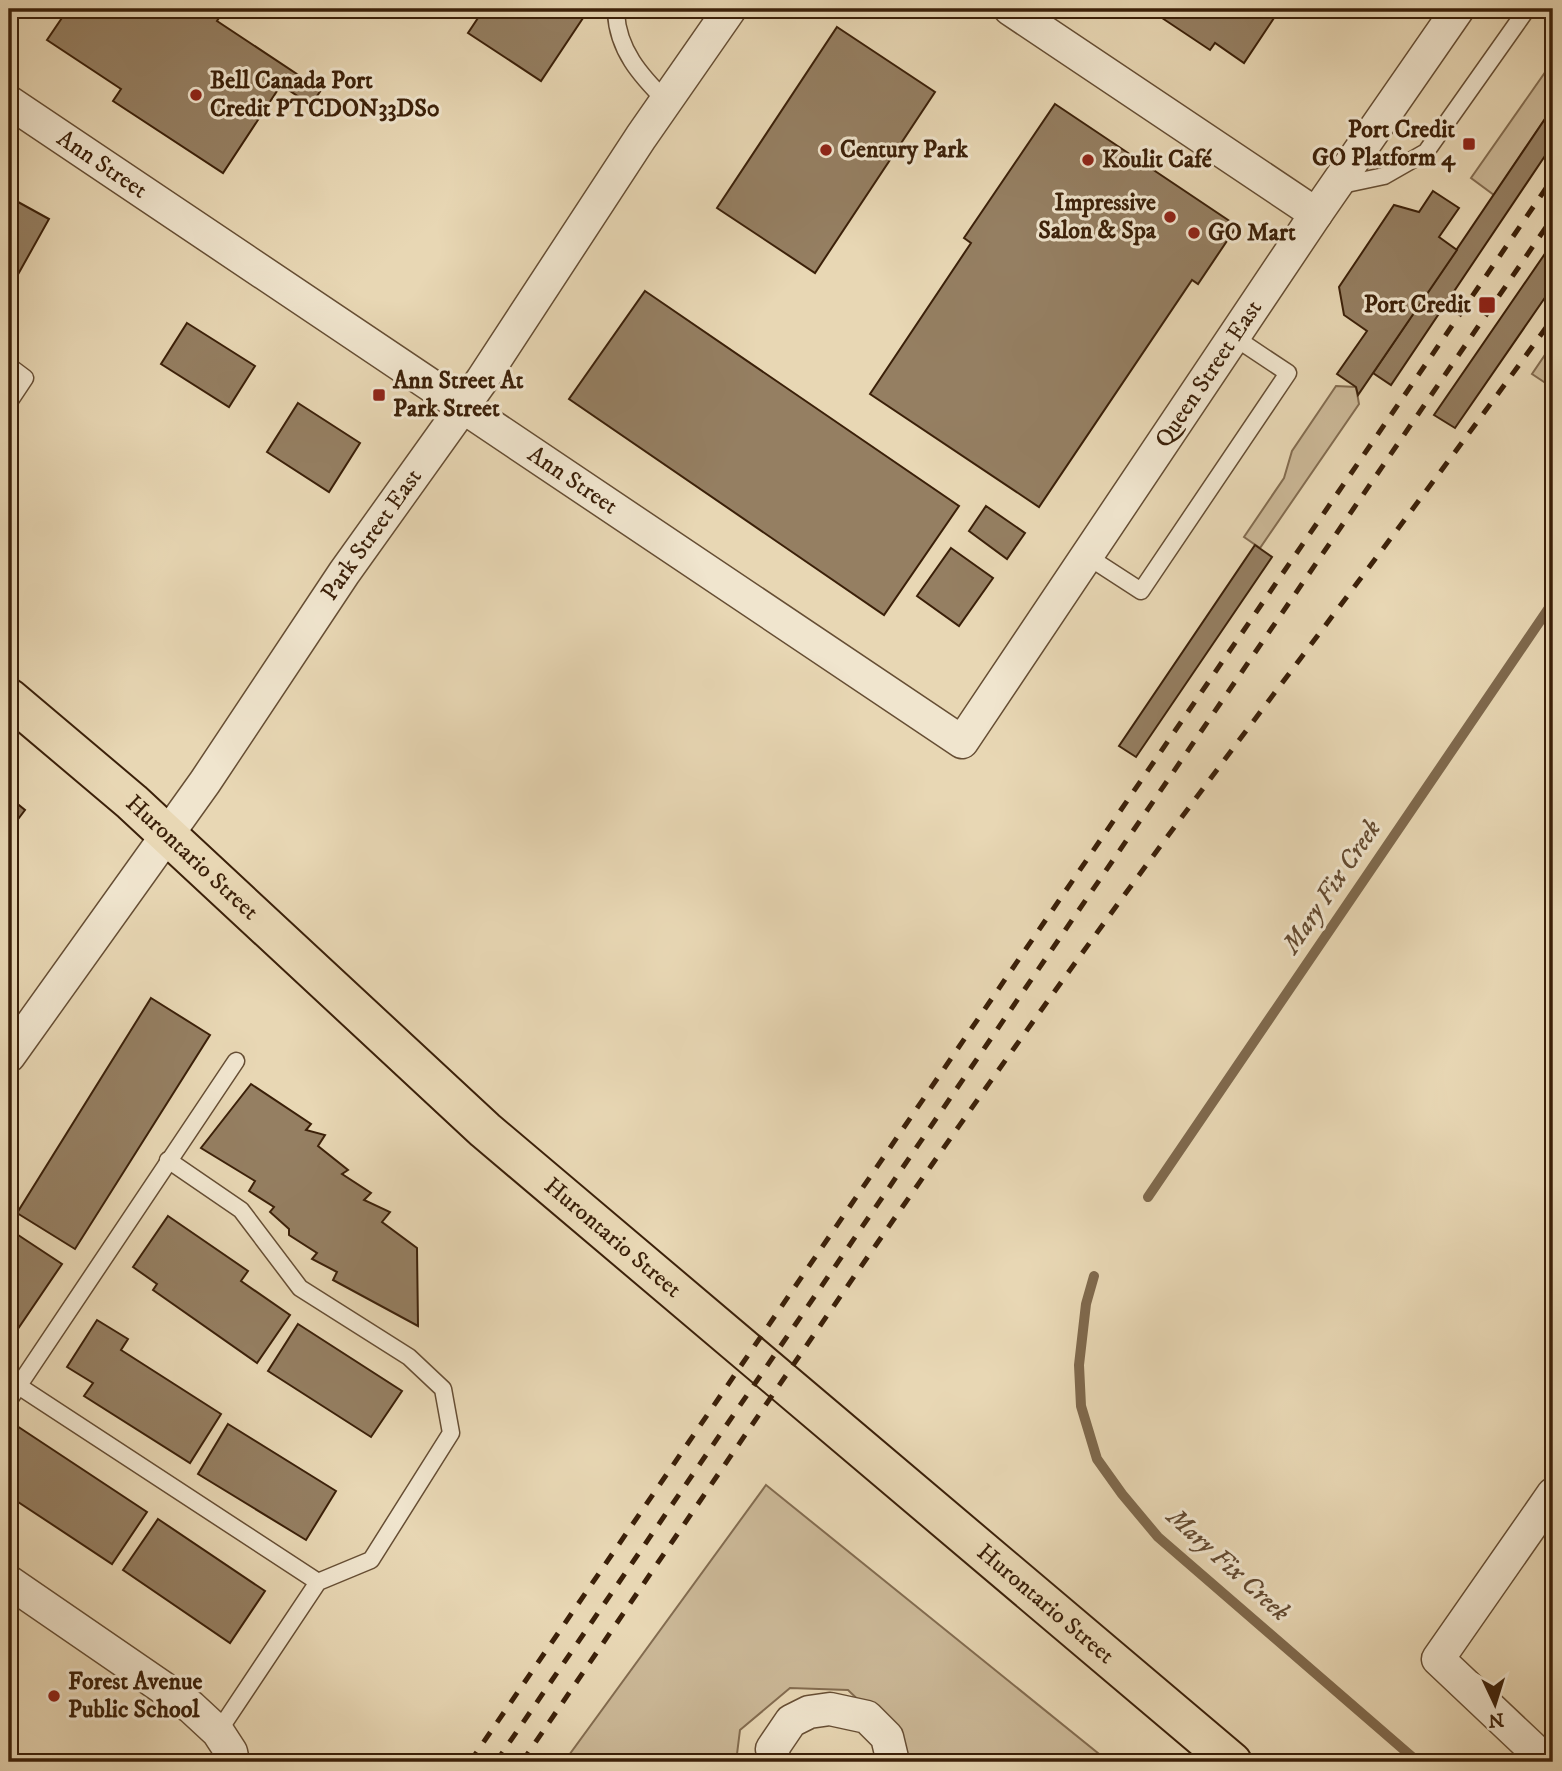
<svg xmlns="http://www.w3.org/2000/svg" width="1562" height="1771" viewBox="0 0 1562 1771" font-family="'IM FELL DW Pica',serif">
<style>
.green{fill:#cbb897;stroke:#836c50;stroke-width:2}
.lines{fill:none;stroke-linecap:round;stroke-linejoin:round}
.stream{stroke:#7f694d;stroke-width:10}
.building{fill:#957f62;stroke:#3b2009;stroke-width:2}
.service-casing{stroke:#664e34;stroke-width:19}
.minor-casing{stroke:#664e34;stroke-width:35}
.primary-casing{stroke:#3b2009;stroke-width:42}
.service{stroke:#f0e5ce;stroke-width:16}
.minor{stroke:#f0e5ce;stroke-width:32}
.primary{stroke:#e8d7b4;stroke-width:38}
.rail{stroke:#3b2009;stroke-width:5;stroke-dasharray:12 12;stroke-linecap:butt}
.poi-dot{fill:#8f2418;stroke:#f0e5ce;stroke-width:2.5}
.labels{text-anchor:middle;dominant-baseline:central;stroke-width:6;stroke-linejoin:round;paint-order:stroke}
.poi-label{font-size:24px;font-weight:bold;fill:#3b2009;stroke:#f0e5ce;text-anchor:start}
.street-label{font-size:24px;fill:#3b2009;stroke:#f0e5ce}
.water-label{font-size:26px;font-style:italic;fill:#634a31;stroke:#f0e5ce}
</style>
<rect width="100%" height="100%" fill="#e8d7b4"/>
<filter id="stains"><feTurbulence type="fractalNoise" baseFrequency=".00286" numOctaves="4"/><feColorMatrix values="0 0 0 0 .2 0 0 0 0 .09 0 0 0 0 .02 0 0 0 .5 -.17"/></filter>
<radialGradient id="worn" r=".72"><stop offset=".6" stop-color="#630" stop-opacity="0"/><stop offset="1" stop-color="#630" stop-opacity=".3"/></radialGradient>
<g class="green">
<polygon points="1553,61 1553,107 1494,195 1471,178"/>
<polygon points="1553,343 1553,388 1532,374"/>
<polygon points="1336,386 1356,387 1359,404 1260,548 1244,537 1284,478 1292,451"/>
<polygon points="766,1485 1109,1762 900,1762 892,1732 848,1690 790,1688 740,1730 736,1762 564,1762"/>
</g>
<g class="lines">
<g class="stream">
<polyline points="1148,1197 1553,602"/>
<polyline points="1094,1276 1086,1304 1079,1365 1081,1406 1097,1459 1122,1494 1158,1537 1418,1762"/>
</g>
</g>
<g class="building">
<polygon points="68,9 225,9 217,21 321,90 311,105 281,85 223,173 113,101 121,89 47,40"/>
<polygon points="484,9 589,9 541,81 468,33"/>
<polygon points="1162,9 1280,9 1244,63 1215,43 1210,50 1159,16"/>
<polygon points="837,27 935,92 815,273 717,208"/>
<polygon points="1055,104 1237,226 1198,284 1192,280 1039,507 870,394 971,243 964,238"/>
<polygon points="1553,107 1553,144 1391,385 1373,373"/>
<polygon points="1433,191 1459,208 1439,237 1457,250 1358,395 1356,387 1337,374 1367,331 1344,315 1339,287 1394,205 1419,212"/>
<polygon points="9,197 49,219 16,278 9,275"/>
<polygon points="1553,242 1553,286 1455,428 1434,415"/>
<polygon points="645,291 959,506 884,615 569,399"/>
<polygon points="187,323 255,366 229,407 161,364"/>
<polygon points="298,403 360,443 329,492 267,452"/>
<polygon points="986,506 1025,533 1007,559 969,531"/>
<polygon points="1255,545 1272,557 1136,757 1119,746"/>
<polygon points="951,548 993,578 959,626 917,596"/>
<polygon points="9,797 25,810 9,831"/>
<polygon points="151,998 210,1035 75,1249 17,1213"/>
<polygon points="251,1084 311,1124 306,1130 325,1135 318,1146 348,1170 342,1174 371,1193 364,1200 390,1212 382,1222 417,1248 418,1326 333,1280 337,1272 312,1259 317,1253 289,1235 289,1229 270,1212 274,1207 249,1191 255,1181 201,1148"/>
<polygon points="168,1216 248,1271 241,1281 290,1315 257,1363 153,1290 157,1284 133,1267"/>
<polygon points="9,1229 62,1264 9,1342"/>
<polygon points="97,1320 128,1339 121,1350 221,1414 190,1463 84,1396 93,1383 67,1367"/>
<polygon points="298,1324 402,1391 371,1437 268,1371"/>
<polygon points="14,1424 147,1512 112,1564 9,1496 9,1431"/>
<polygon points="228,1424 336,1491 306,1540 198,1474"/>
<polygon points="158,1519 265,1591 230,1643 123,1570"/>
</g>
<g class="lines">
<g class="service-casing">
<g id="service">
<path d="M619 9 616 13C618 50 640 75 666 101"/>
<polyline points="1337,186 1384,176 1426,152 1527,9"/>
<polyline points="9,366 25,378 9,402"/>
<polyline points="1087,556 1141,591 1288,373 1234,337"/>
<polyline points="168,1160 241,1210 300,1288 409,1357 443,1389 451,1433 371,1560 318,1582 218,1732"/>
<polyline points="17,1385 318,1582"/>
<polyline points="9,1400 236,1061"/>
</g>
</g>
<g class="minor-casing">
<g id="minor">
<polyline points="1010,9 1316,214"/>
<path id="s1" d="M9 102 962 742 1316 214 1458 9"/>
<path id="s2" d="M9 1056 205 782 344 573 482 380 641 137 730 9"/>
<polyline points="9,1582 191,1707 218,1732 231,1752 233,1762"/>
<polyline points="775,1762 772,1749 791,1721 809,1712 830,1709 867,1717 887,1737 893,1762"/>
<polyline points="1547,1762 1438,1659 1553,1494"/>
</g>
</g>
<g class="primary-casing">
<g id="primary">
<path id="s3" d="M9 698 132 802 485 1130 1232 1762"/>
</g>
</g>
<use href="#service" class="service"/>
<use href="#minor" class="minor"/>
<use href="#primary" class="primary"/>
<g class="rail">
<polyline points="470,1762 1553,178"/>
<polyline points="496,1762 1553,217"/>
<path d="M522 1762C716 1478 909 1191 1112 912 1257 713 1409 518 1553 318"/>
</g>
</g>
<g class="poi-dot">
<circle cx="196" cy="95" r="7"/>
<rect x="1462" y="137" width="14" height="14" rx="3.5"/>
<circle cx="826" cy="150" r="7"/>
<circle cx="1088" cy="160" r="7"/>
<circle cx="1170" cy="217" r="7"/>
<circle cx="1194" cy="233" r="7"/>
<rect x="1478" y="296" width="18" height="18" rx="3.5"/>
<rect x="372" y="388" width="14" height="14" rx="3.5"/>
<circle cx="54" cy="1696" r="7"/>
</g>
<g class="labels">
<g class="poi-label">
<text x="210" y="81">Bell Canada Port<tspan x="210" dy="28">Credit PTCDON33DS0</tspan></text>
<text x="1455" y="130" text-anchor="end">Port Credit<tspan x="1455" dy="28">GO Platform 4</tspan></text>
<text x="840" y="150">Century Park</text>
<text x="1102" y="160">Koulit Café</text>
<text x="1156" y="203" text-anchor="end">Impressive<tspan x="1156" dy="28">Salon &amp; Spa</tspan></text>
<text x="1208" y="233">GO Mart</text>
<text x="1471" y="305" text-anchor="end">Port Credit</text>
<text x="393" y="381">Ann Street At<tspan x="393" dy="28">Park Street</tspan></text>
<text x="68" y="1682">Forest Avenue<tspan x="68" dy="28">Public School</tspan></text>
</g>
<g class="street-label">
<text stroke="none"><textPath href="#s1" startOffset="112">Ann Street</textPath></text>
<text stroke="none"><textPath href="#s1" startOffset="1591">Queen Street East</textPath></text>
<text stroke="none"><textPath href="#s1" startOffset="679">Ann Street</textPath></text>
<text stroke="none"><textPath href="#s2" startOffset="635">Park Street East</textPath></text>
<text stroke="none"><textPath href="#s3" startOffset="243">Hurontario Street</textPath></text>
<text stroke="none"><textPath href="#s3" startOffset="810">Hurontario Street</textPath></text>
<text stroke="none"><textPath href="#s3" startOffset="1377">Hurontario Street</textPath></text>
</g>
<g class="water-label">
<text transform="translate(1332 887) rotate(-56)">Mary Fix Creek</text>
<text transform="translate(1228 1565) rotate(42)">Mary Fix Creek</text>
</g>
</g>
<rect width="1562" height="1771" fill="none" stroke="#e8d7b4" stroke-width="35"/>
<rect x="10" y="10" width="1541" height="1750" fill="none" stroke="#3b2009" stroke-width="3.5"/>
<rect x="18" y="18" width="1527" height="1736" fill="none" stroke="#3b2009" stroke-width="2"/>
<g transform="translate(1495 1704) rotate(176)" stroke="#f0e5ce" stroke-width="5" paint-order="stroke">
<path d="M0-5L12 26L0 18L-12 26Z" fill="#3b2009"/>
<text y="-10" font-size="19" font-weight="bold" text-anchor="middle" fill="#3b2009">N</text>
</g>
<rect width="100%" height="100%" filter="url(#stains)"/>
<rect width="100%" height="100%" fill="url(#worn)"/>
</svg>
